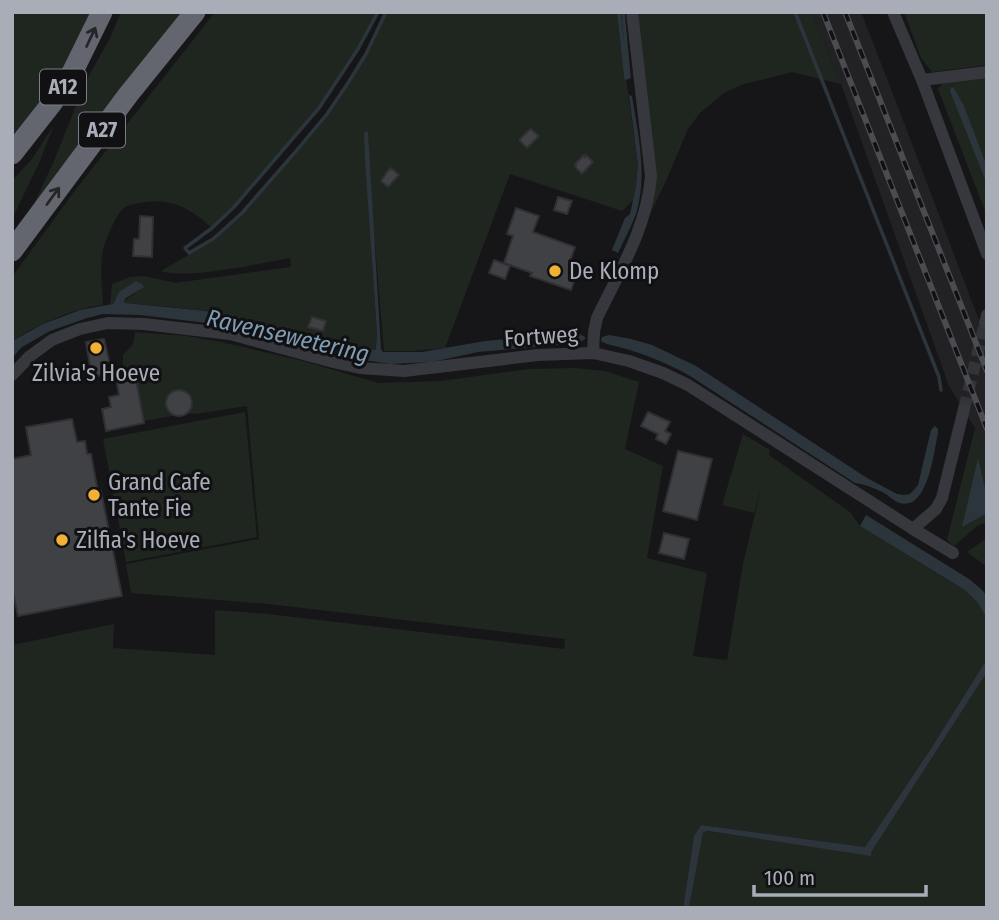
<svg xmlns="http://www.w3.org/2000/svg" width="999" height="920" viewBox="0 0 999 920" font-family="'Fira Sans Condensed',sans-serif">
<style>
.built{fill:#222225}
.green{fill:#1e261f}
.water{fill:#2c353c}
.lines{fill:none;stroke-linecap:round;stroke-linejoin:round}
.stream{stroke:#2c353c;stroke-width:3.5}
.building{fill:#404145;stroke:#303034;stroke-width:2}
.minor-tunnel{stroke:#333438;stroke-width:12;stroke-dasharray:12 6;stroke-linecap:butt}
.minor{stroke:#37383d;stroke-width:12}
.motorway{stroke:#63666e;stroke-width:21}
.rail-casing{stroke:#4a4c52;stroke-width:6}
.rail{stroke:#111113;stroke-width:3.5;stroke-dasharray:10;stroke-linecap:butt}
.oneway{stroke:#26262a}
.poi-dot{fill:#f2b134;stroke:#111113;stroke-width:2.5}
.labels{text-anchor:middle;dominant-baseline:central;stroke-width:6;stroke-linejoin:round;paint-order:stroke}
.shield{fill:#111113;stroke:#7b7e86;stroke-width:2}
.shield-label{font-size:21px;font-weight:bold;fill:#a8adb8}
.poi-label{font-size:23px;fill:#a8adb8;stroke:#111113;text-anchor:start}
.street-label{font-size:23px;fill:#a8adb8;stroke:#111113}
.water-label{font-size:24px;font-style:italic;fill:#7f9bb3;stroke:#111113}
</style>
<rect width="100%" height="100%" fill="#161618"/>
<polygon class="built" points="812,12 861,12 898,107 977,315 987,337 987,459 975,428 949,386 841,84"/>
<g class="green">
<polygon points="12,12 95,12 62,73 12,143"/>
<polygon points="121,12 186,12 26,221 54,161 86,81 110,38"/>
<path d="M215 12H378C360 45 342 78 319 108 287 150 250 190 212 228 193 210 173 198 145 202 139 203 129 204 124 208 117 213 107 237 104 246 99 264 102 286 103 305 73 308 37 325 12 341V277L76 189Z"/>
<path d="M386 12H619L623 56 638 165 636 186 633 200 622 211 510 174 445 348 413 351H384L375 245 371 246 377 334 376 347 373 351C323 343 276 324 227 314 193 308 159 306 125 303L124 301 142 288 115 298 114 303 110 305 112 284 130 277 144 276 175 283 291 267 290 258C262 263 184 280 161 271 179 260 199 250 216 237 234 223 249 205 265 188 295 155 324 120 348 83 363 60 374 36 386 12Z"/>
<polygon points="638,12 812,12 841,84 792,72 741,85 724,93 700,113 688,129 666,181 643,229 649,207"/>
<polygon points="904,12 987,12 987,65 932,72 921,58"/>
<polygon points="987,77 987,216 938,89 944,82"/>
<polygon points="54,125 39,163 12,219 12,181 32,159"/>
<polygon points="135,332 187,336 221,342 303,361 378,383 441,381 529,369 575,368 605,371 639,382 625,449 663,466 647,558 707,573 693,656 727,660 743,564 761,488 754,513 722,505 743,434 770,450 769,455 850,512 860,526 965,590 978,603 987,619 987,659 930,750 865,847 701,825 694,836 683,908 12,908 12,645 114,624 113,648 215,655 215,610 268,614 564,649 565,639 269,604 131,593 126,564 259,539 247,406 195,414 188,413 144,421 136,380 123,381 123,355 133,344"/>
<polygon points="245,412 257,537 126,562 103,439"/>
<polygon points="975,428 987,459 987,522 977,526 954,546 947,540"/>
<polygon points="987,538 987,567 967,552"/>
<polygon points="987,672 987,908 689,908 702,832 707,831 871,855 872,851"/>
</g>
<g class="water">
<polygon points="951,87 954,88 964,106 987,167 987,184 950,91"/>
<path d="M629 95 632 96C638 135 648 175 636 214 631 227 624 240 618 253L612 250 625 218 630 214 636 186 638 165Z"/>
<polygon points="366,131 368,133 381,349 383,352 422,352 485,341 578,333 585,337 585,339 579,343 478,352 432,362 390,364 350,358 224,325 140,315 103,314 87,318 50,331 22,347 12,358 12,341 14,340 43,324 80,310 113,304 119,292 136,281 142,284 144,287 126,298 124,301 125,303 197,310 229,314 351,347 375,350 376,347 377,334 365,159 364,134"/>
<path d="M609 335 631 339 652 345 696 366 867 478 897 494 904 495 910 494 918 485 931 430 935 426 938 429V433C934 451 928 511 900 503 895 502 890 497 886 494 877 489 867 485 855 483L690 376C664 361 637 351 607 344L601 341 602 337Z"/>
<polygon points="978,458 987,497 987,513 962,527"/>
<path d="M866 515 969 579C990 596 987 593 987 619L978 603 965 590 860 526Z"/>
<polygon points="987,659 987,672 872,851 871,856 708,831 703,832 689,908 683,908 694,836 701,825 865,847 930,750"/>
</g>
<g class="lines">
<g class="stream">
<polyline points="378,12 358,49 319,108 234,207 212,228 185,248 189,253 213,239 242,213 297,150 327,114 348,83 366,54 386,12"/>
<polyline points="619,12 626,78 629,77 623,12"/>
<polyline points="795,12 939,377 941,390"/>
</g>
</g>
<g class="building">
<polygon points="531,129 539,136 527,148 520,141 520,139 529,130"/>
<polygon points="584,155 585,157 586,155 593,162 582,174 575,167 576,165 575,164"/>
<polygon points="391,168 399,175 388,187 381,181 389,169 390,170"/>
<polygon points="558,197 572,201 567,214 554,210"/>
<polygon points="516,208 539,216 533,232 575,247 569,264 579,267 571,290 530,276 532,273 504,263 513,236 507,234"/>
<polygon points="140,216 153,217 152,257 133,256 134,239 139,239"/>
<polygon points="494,260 510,266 505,279 489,273"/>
<polygon points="312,317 326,321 323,331 308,327"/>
<polygon points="104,339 112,373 92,377 86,342"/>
<polygon points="136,379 144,423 106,431 102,409 111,407 109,397 119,395 117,383"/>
<circle cx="179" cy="403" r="13"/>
<polygon points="648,412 670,422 665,431 671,434 666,444 656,439 658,434 641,426"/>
<polygon points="72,419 77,442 85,441 87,454 91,454 98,492 101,491 122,596 18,616 12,588 12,459 31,455 26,427"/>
<polygon points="678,451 712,459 697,520 663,511"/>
<polygon points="664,533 689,539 684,559 659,553"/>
</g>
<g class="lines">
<polyline class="minor-tunnel" points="964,409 985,323"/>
<g class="minor">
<polyline points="893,12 922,80 987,254"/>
<polyline points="922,80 987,72"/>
<polyline points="985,323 987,315"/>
<path d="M593 353 594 332 597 318C619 272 647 228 651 176L632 12"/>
<polyline points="12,375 30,356 52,340 80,329 108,323 144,324 230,334 333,362 360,368 404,371 538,355 593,353 629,361 663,373 688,385 913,529 953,553"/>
<polyline points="913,529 936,509 942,498 964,409"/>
</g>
<g class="motorway">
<polyline points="12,154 52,103 73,71 102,12"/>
<polyline points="12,251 128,95 195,12"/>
</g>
<g class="rail-casing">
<g id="rail">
<polyline points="823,12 987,429"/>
<polyline points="845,12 987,371"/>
</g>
</g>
<use href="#rail" class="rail"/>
</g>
<defs><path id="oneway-shaft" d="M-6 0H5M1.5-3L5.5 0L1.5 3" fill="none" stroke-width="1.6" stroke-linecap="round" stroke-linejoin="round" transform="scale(1.75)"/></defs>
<g class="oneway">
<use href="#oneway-shaft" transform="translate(91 37) rotate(-65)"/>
<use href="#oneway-shaft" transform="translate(53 196) rotate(-54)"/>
</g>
<g class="poi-dot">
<circle cx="555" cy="271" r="7"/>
<circle cx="96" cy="348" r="7"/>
<circle cx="94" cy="495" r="7"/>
<circle cx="62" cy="540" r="7"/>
</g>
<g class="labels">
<g class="shield">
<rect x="40" y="69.5" width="46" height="35" rx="5"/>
<rect x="79" y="112.5" width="46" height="35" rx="5"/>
</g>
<g class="shield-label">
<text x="63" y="87">A12</text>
<text x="102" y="130">A27</text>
</g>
<g class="poi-label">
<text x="569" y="271">De Klomp</text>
<text x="96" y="373" text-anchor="middle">Zilvia's Hoeve</text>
<text x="108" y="482">Grand Cafe<tspan x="108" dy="26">Tante Fie</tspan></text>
<text x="76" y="540">Zilfia's Hoeve</text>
</g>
<g class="street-label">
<text transform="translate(541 336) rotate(-4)">Fortweg</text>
</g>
<g class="water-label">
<text transform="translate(288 336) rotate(13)">Ravensewetering</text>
</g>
</g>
<rect width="999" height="920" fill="none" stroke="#a8adb8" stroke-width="28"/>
<path d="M754 885v10h172v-10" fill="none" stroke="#a8adb8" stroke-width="3.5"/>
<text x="764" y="885" font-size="21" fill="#a8adb8" stroke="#111113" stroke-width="5" paint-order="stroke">100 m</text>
</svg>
